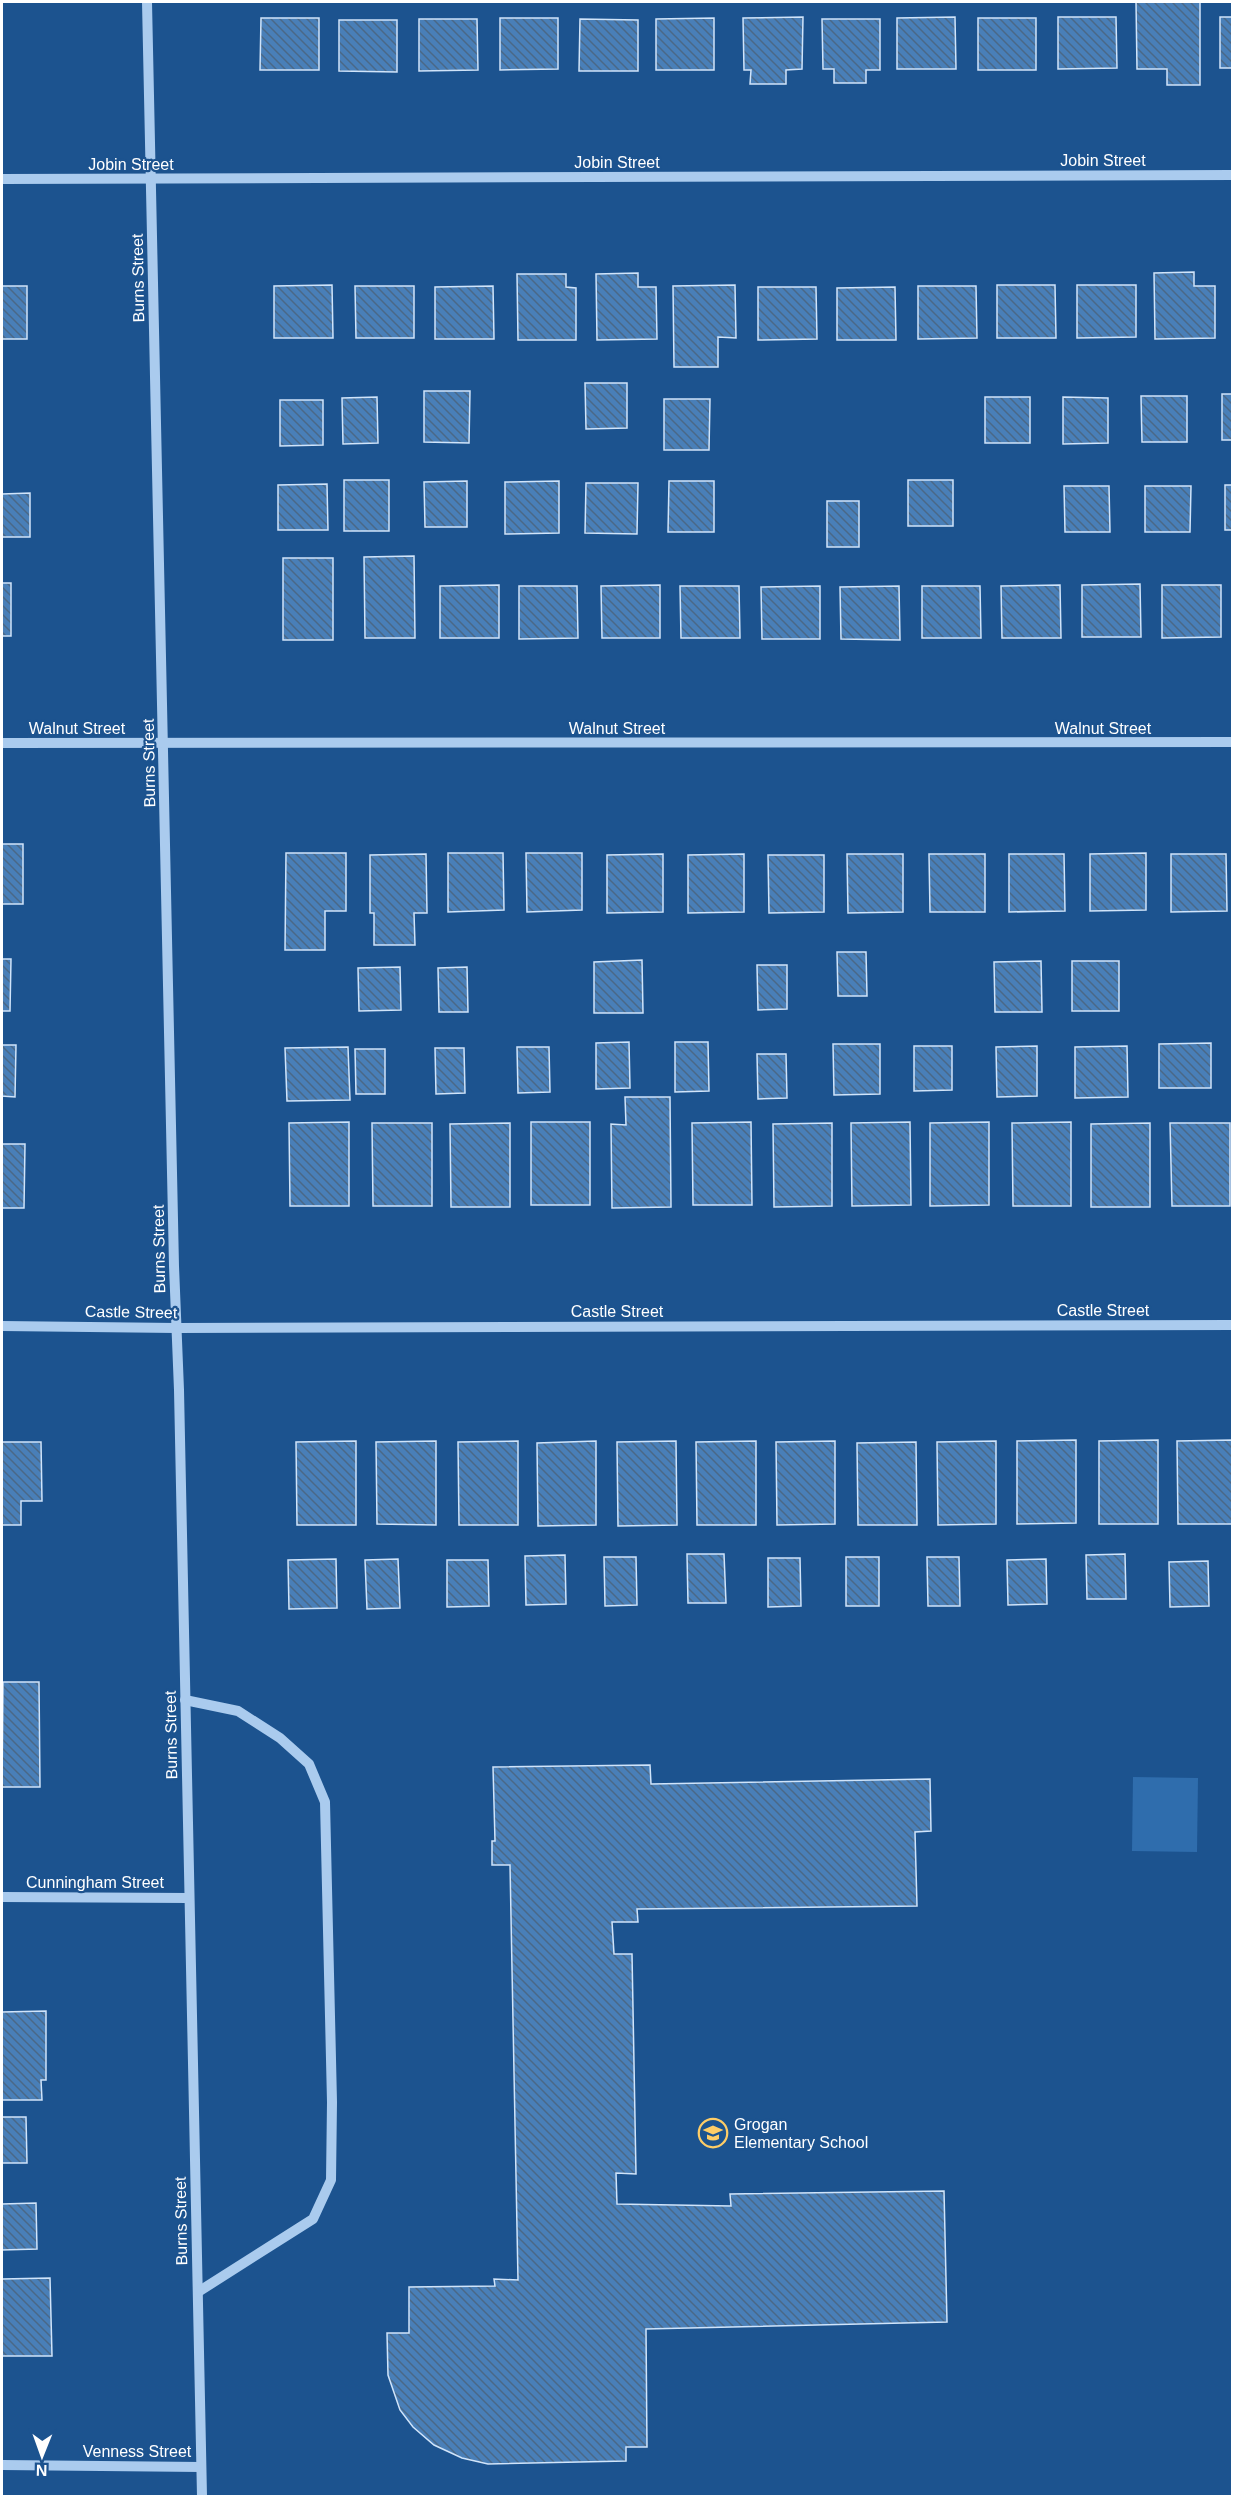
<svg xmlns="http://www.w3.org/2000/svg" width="1234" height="2498" viewBox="0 0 1234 2498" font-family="Helvetica,sans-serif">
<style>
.green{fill:#2f6dad}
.building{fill:url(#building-back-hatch);stroke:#d0e4fa;stroke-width:1.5}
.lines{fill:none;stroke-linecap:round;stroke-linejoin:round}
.minor{stroke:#aacbee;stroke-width:10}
.labels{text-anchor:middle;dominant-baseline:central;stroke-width:4.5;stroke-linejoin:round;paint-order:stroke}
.street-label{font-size:16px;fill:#fff;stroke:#1c538f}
.poi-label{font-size:16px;fill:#fff;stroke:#1c538f;text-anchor:start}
</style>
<defs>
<pattern id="building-back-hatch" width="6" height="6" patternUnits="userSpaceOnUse" patternTransform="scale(1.5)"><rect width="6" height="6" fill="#497fb8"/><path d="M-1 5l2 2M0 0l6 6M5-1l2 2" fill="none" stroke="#4a6887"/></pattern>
</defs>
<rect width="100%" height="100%" fill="#1c538f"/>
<polygon class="green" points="1133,1777 1198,1778 1197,1852 1132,1851"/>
<g class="building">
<polygon points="1136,2 1200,2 1200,85 1167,85 1167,69 1137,69"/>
<polygon points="803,17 802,69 786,70 786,84 750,84 751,70 744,70 743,18"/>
<polygon points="955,17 956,69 897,69 897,18"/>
<polygon points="1058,17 1116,17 1117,68 1058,69"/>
<rect x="1220" y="17" width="12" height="51"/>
<polygon points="261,18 319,18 319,70 260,70"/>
<polygon points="500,18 558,18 558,69 500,70"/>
<polygon points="714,18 714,70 656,70 656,19"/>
<rect x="978" y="18" width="58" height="52"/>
<polygon points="419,19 477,19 478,70 419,71"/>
<polygon points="580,19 638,20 638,71 579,71"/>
<polygon points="822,19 880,19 880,70 866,70 866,83 834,83 834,69 823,69"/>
<polygon points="339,20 397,20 397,72 339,71"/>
<polygon points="1194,272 1194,286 1215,286 1215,338 1155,339 1154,273"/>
<polygon points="638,273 638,287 656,287 657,339 597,340 596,274"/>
<polygon points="517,274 566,274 566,287 576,288 576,340 518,340"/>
<polygon points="332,285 333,338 274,338 274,286"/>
<polygon points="735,285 736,338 718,337 718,367 674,367 673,286"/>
<polygon points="997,285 1055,285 1056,338 997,338"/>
<polygon points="1077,285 1136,285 1136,337 1077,338"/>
<rect x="2" y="286" width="25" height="53"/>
<polygon points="355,286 414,286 414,338 356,338"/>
<polygon points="493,286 494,339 435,339 435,287"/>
<polygon points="918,286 976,286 977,338 918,339"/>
<polygon points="758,287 816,287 817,339 758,340"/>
<polygon points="895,287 896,340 837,340 837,288"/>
<polygon points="585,383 627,383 627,428 586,429"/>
<polygon points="424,391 470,391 469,443 424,442"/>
<rect x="1222" y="394" width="10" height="46"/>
<polygon points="1141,396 1187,396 1187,442 1142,442"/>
<polygon points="377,397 378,443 343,444 342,398"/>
<rect x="985" y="397" width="45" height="46"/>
<polygon points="1063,397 1108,398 1108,443 1063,444"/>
<polygon points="664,399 710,399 709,450 664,450"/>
<polygon points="280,400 323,400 323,445 280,446"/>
<rect x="344" y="480" width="45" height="51"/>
<rect x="908" y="480" width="45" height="46"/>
<polygon points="467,481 467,527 425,527 424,482"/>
<polygon points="559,481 559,533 505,534 505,482"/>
<polygon points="669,481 714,481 714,532 668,532"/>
<polygon points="586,483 638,483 637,534 585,533"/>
<polygon points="327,484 328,530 278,530 278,485"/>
<rect x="1225" y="485" width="7" height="45"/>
<polygon points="1064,486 1109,486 1110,532 1065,532"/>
<polygon points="1145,486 1191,486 1190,532 1145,532"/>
<polygon points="30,493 30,537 2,537 2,494"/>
<rect x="827" y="501" width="32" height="46"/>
<polygon points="414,556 415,638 365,638 364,557"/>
<rect x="283" y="558" width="50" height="82"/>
<rect x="2" y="583" width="9" height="53"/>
<polygon points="1140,584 1141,637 1082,637 1082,585"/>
<polygon points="499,585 499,638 440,638 440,586"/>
<polygon points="660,585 660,638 602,638 601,586"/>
<polygon points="1060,585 1061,638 1002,638 1001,586"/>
<polygon points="1162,585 1221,585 1221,637 1162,638"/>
<polygon points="519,586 577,586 578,638 519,639"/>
<polygon points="680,586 739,586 740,638 681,638"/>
<polygon points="820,586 820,639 762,639 761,587"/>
<polygon points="899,586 900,640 841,639 840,587"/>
<polygon points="922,586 980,586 981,638 922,638"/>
<rect x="2" y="844" width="21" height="60"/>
<polygon points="286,853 346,853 346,911 325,911 325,950 285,950"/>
<polygon points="448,853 503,853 504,910 448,912"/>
<polygon points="526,853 582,853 582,910 527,912"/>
<polygon points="1146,853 1146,910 1090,911 1090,854"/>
<polygon points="426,854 427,913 414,913 415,945 374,945 374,913 370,913 370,855"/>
<polygon points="663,854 663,912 607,913 607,855"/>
<polygon points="744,854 744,912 688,913 688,855"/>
<polygon points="847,854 903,854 903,912 848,913"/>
<polygon points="929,854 985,854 985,912 930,912"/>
<polygon points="1009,854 1064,854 1065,911 1009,912"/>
<polygon points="1171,854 1226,854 1227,911 1171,912"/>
<polygon points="768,855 824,855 824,912 769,913"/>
<polygon points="837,952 866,952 867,996 838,996"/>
<polygon points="2,959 11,959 10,1011 2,1011"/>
<polygon points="642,960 643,1013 594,1013 594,962"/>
<polygon points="1041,961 1042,1012 995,1012 994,962"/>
<rect x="1072" y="961" width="47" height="50"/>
<polygon points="757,965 787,965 787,1009 758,1010"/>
<polygon points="400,967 401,1010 359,1011 358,968"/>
<polygon points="467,967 468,1012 439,1012 438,968"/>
<polygon points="629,1042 630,1088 596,1089 596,1043"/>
<polygon points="675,1042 708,1042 709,1091 675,1092"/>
<polygon points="1211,1043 1211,1088 1159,1088 1159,1044"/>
<polygon points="833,1044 880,1044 880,1094 834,1095"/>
<polygon points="2,1045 16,1045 15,1097 2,1096"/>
<polygon points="914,1046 952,1046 952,1090 914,1091"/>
<polygon points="1037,1046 1037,1096 997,1097 996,1047"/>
<polygon points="1127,1046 1128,1097 1075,1098 1075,1047"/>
<polygon points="348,1047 350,1100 287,1101 285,1048"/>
<polygon points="517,1047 549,1047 550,1092 518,1093"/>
<polygon points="435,1048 464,1048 465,1093 436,1094"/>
<polygon points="355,1049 385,1049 385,1094 356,1094"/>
<polygon points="757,1054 786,1054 787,1098 758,1099"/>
<polygon points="625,1097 670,1097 671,1207 612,1208 611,1124 626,1125"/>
<polygon points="349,1122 349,1206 290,1206 289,1123"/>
<rect x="531" y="1122" width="59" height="83"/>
<polygon points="751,1122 752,1205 693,1205 692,1123"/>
<polygon points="910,1122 911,1205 852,1206 851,1123"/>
<polygon points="989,1122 989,1205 930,1206 930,1123"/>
<polygon points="1071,1122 1071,1206 1013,1206 1012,1123"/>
<polygon points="372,1123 432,1123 432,1206 373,1206"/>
<polygon points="510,1123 510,1207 451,1207 450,1124"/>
<polygon points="832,1123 832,1206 774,1207 773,1124"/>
<polygon points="1150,1123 1150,1207 1091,1207 1091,1124"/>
<polygon points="1170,1123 1230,1123 1230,1206 1172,1206"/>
<polygon points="2,1144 25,1144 24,1208 2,1208"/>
<polygon points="1076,1440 1076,1523 1017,1524 1017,1441"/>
<polygon points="1158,1440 1158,1524 1099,1524 1099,1441"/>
<polygon points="1232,1440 1232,1524 1178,1524 1177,1441"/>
<polygon points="356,1441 356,1525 297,1525 296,1442"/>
<polygon points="436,1441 436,1525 377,1524 376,1442"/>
<polygon points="518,1441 518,1525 459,1525 458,1442"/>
<polygon points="596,1441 596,1525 538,1526 537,1443"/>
<polygon points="676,1441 677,1525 618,1526 617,1442"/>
<polygon points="756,1441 756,1525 697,1525 696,1442"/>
<polygon points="835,1441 835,1524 777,1525 776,1442"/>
<polygon points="996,1441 996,1524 938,1525 937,1442"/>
<polygon points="2,1442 41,1442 42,1501 21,1501 21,1525 2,1525"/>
<polygon points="916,1442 917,1525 858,1525 857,1443"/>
<polygon points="687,1554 724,1554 726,1603 688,1603"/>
<polygon points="1125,1554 1126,1599 1087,1599 1086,1555"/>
<polygon points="565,1555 566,1604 526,1605 525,1556"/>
<polygon points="604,1557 636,1557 637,1605 605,1606"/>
<rect x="846" y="1557" width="33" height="49"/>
<polygon points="927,1557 959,1557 960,1606 928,1606"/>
<polygon points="768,1558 800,1558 801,1606 768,1607"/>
<polygon points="336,1559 337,1608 289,1609 288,1560"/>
<polygon points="398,1559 400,1608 367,1609 365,1560"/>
<polygon points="1046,1559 1047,1604 1008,1605 1007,1560"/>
<polygon points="447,1560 488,1560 489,1606 447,1607"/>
<polygon points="1208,1561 1209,1606 1170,1607 1169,1562"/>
<polygon points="3,1682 39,1682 40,1787 2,1787"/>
<polygon points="650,1765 651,1784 930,1779 931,1831 915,1832 917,1906 637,1909 638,1922 612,1922 614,1954 632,1954 636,2174 616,2173 617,2204 731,2206 730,2194 944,2191 947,2322 646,2329 647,2447 626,2447 626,2461 488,2464 462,2458 434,2445 413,2427 400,2410 388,2375 387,2333 409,2333 409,2287 495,2286 494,2279 518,2280 510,1865 492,1865 492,1841 495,1841 493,1767"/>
<polygon points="46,2011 46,2080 41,2080 42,2100 2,2100 2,2012"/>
<polygon points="2,2117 26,2117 27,2163 2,2163"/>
<polygon points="36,2203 37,2249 2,2250 2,2204"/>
<polygon points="50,2278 52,2356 2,2356 2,2279"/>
</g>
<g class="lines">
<g class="minor">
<polyline points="147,2 174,1266 179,1390 202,2496"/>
<polyline points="2,179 1232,175"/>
<polyline points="2,743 1232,742"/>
<polyline points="2,1326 176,1328 1232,1325"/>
<polyline points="185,1700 238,1711 280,1738 309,1764 325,1802 332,2102 331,2180 313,2219 198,2292"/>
<polyline points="2,1897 189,1898"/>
<polyline points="2,2465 201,2467"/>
</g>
</g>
<defs>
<g id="school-ring" transform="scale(1.5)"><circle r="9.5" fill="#1c538f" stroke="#fecd67" stroke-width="1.5"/><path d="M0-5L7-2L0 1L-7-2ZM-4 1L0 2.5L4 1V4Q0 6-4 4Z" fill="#fecd67"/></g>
</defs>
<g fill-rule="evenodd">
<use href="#school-ring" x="713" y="2133"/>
</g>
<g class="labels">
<g class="street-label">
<text x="1103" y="160">Jobin Street</text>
<text x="617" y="162">Jobin Street</text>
<text x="131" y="164">Jobin Street</text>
<text transform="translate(138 278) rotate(-91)">Burns Street</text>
<text x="77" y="728">Walnut Street</text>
<text x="617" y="728">Walnut Street</text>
<text x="1103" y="728">Walnut Street</text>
<text transform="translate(149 763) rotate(-91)">Burns Street</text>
<text transform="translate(159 1249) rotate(-91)">Burns Street</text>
<text x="1103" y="1310">Castle Street</text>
<text x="617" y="1311">Castle Street</text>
<text transform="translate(131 1312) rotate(1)">Castle Street</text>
<text transform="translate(171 1735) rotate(-91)">Burns Street</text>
<text x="95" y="1882">Cunningham Street</text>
<text transform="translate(181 2221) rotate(-91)">Burns Street</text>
<text x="137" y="2451">Venness Street</text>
</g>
<g class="poi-label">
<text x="734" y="2124">Grogan<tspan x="734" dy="18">Elementary School</tspan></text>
</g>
</g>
<rect width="1234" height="2498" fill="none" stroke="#ffffff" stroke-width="6"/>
<g transform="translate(42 2456) rotate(181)" stroke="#1c538f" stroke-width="4.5" paint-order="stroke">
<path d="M0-4.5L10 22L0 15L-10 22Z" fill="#ffffff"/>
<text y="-9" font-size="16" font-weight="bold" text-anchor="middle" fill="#ffffff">N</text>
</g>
</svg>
